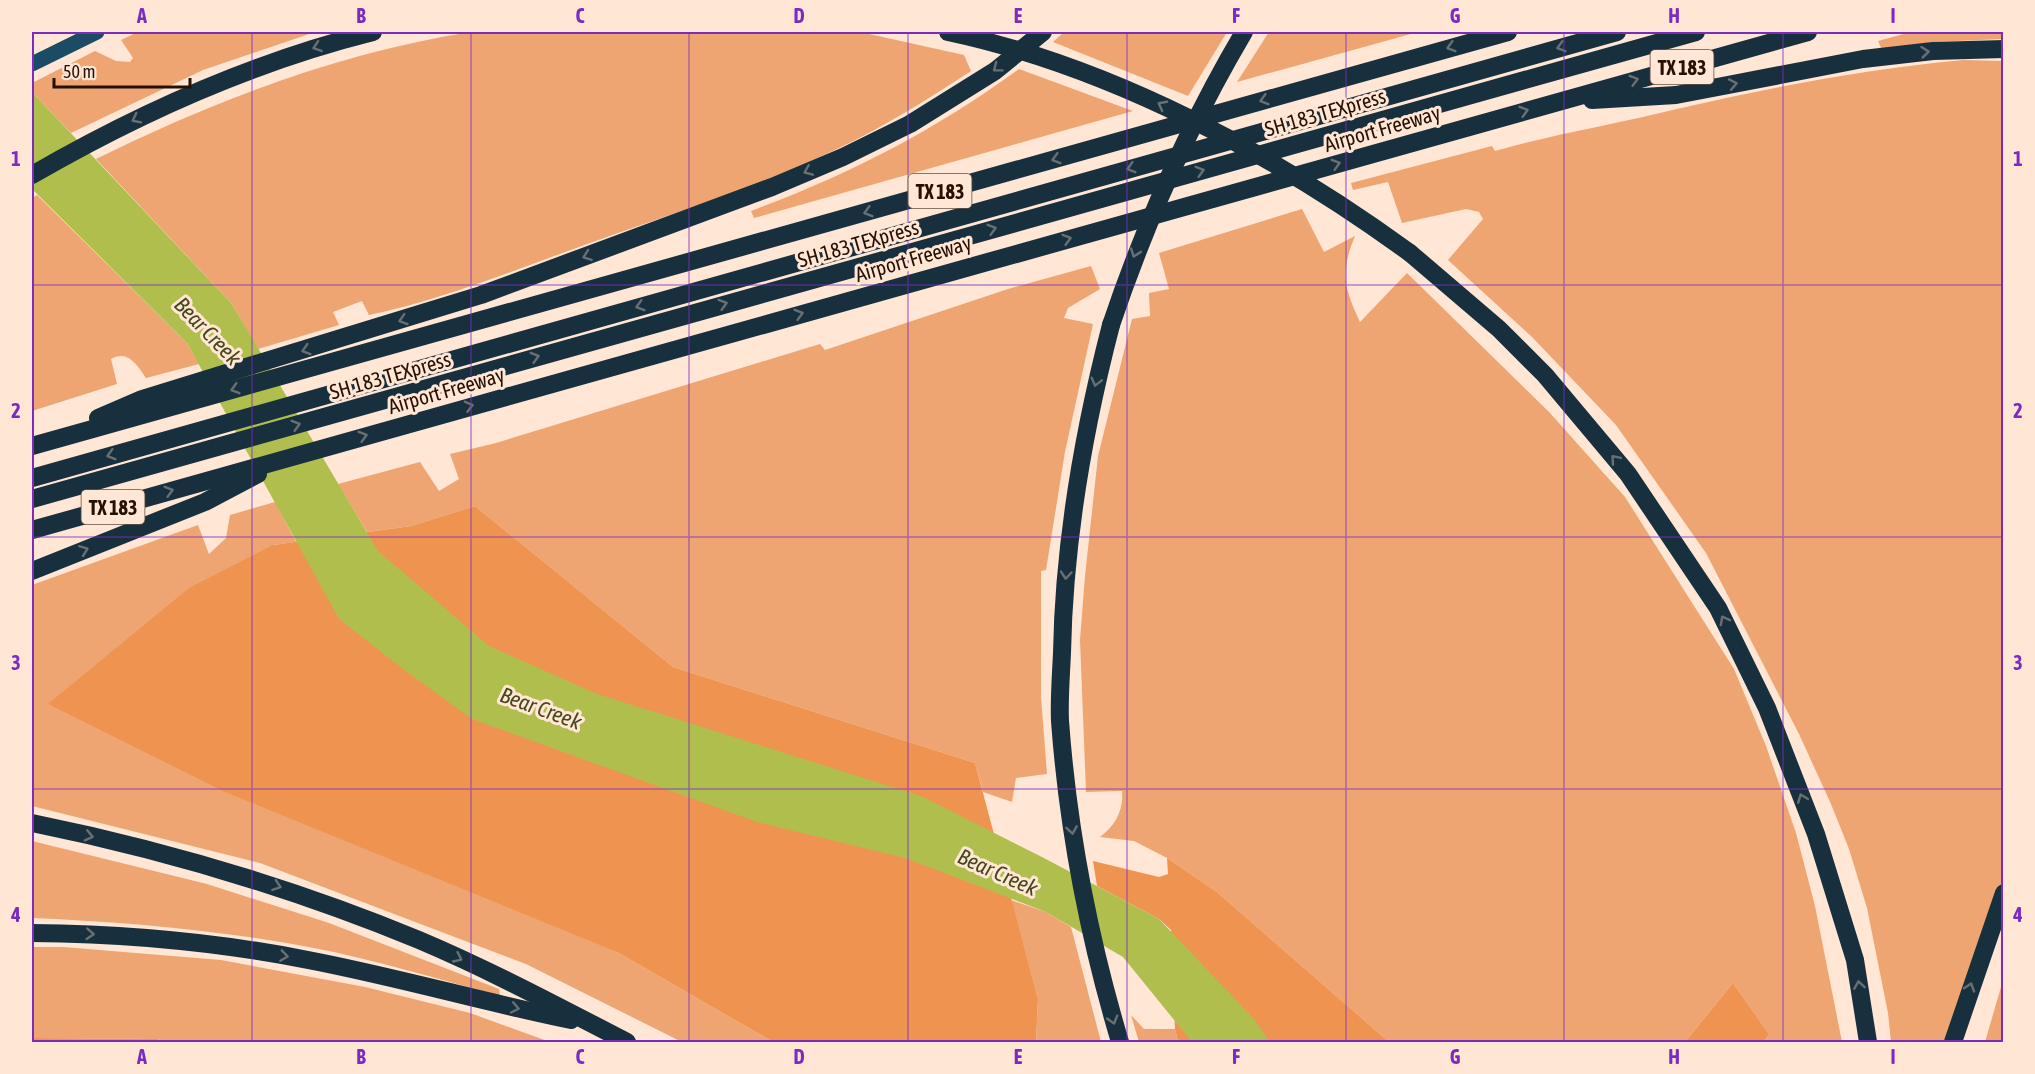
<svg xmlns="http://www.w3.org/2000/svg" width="2035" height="1074" viewBox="0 0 2035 1074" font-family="'Asap Condensed',sans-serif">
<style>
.green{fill:#eea571}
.forest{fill:#ef9450}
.water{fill:#b0be4d}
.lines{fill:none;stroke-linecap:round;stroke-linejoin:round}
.major{stroke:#1b4b65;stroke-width:15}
.highway{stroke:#18303e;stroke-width:18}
.highway-bridge{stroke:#18303e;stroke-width:18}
.oneway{stroke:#697073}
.grid{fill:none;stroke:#7b2cbf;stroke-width:1.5;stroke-opacity:0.55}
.labels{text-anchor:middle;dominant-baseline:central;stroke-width:6;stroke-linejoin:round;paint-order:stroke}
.shield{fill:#ffe6d5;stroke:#665041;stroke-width:1.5}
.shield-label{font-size:20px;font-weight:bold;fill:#251002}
.street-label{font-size:21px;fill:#251002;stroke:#ffe6d5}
.water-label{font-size:22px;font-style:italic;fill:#43491b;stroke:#ffe6d5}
.neatline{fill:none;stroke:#7b2cbf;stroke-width:2}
.grid-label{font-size:20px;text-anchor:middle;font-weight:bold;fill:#7b2cbf}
</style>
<rect width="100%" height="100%" fill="#ffe6d5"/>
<g class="green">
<polygon points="138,32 315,32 203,70 71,133 32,92 32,83 95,51 116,61 130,62 133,58 121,40"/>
<path d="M471 32H860L964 55 971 71C928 99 884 127 837 149 761 186 670 214 590 243 517 269 445 299 369 315L362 301 333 312 339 325 258 349 232 304 96 159C216 100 338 53 471 32Z"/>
<polygon points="1064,32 1227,32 1188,96 1053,42"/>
<polygon points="1269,32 1418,32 1237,82"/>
<polygon points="1911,32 2003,32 2003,39 1933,42 1882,50 1878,41"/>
<path d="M1964 60 2003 61V881L1966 982 1949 1042H1891L1888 1013 1867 908 1849 849 1831 804 1799 734 1706 553 1616 425 1532 337 1448 260 1483 219 1479 212 1466 209 1402 223 1388 182 1353 190 1351 183 1492 146 1495 151C1555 134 1616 124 1677 109 1772 87 1867 69 1964 60Z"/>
<path d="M1019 69 1133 111 754 218 751 211C852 173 932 132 1019 69Z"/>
<path d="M37 195 187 343 199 364 146 378C138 366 128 349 111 359L117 384 32 411V198Z"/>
<path d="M1302 209 1324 252 1355 236C1340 272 1344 288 1360 322L1407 273 1550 413 1625 497 1734 669 1766 746 1796 833 1815 906 1842 1042H1764L1769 1034 1733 983 1685 1042H1389L1217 892 1167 858 1134 841 1100 837C1115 826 1124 810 1122 791L1086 792 1080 640 1085 576 1098 456 1132 319 1150 316 1149 293 1169 289 1159 253Z"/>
<polygon points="1091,266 1100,289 1068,308 1064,318 1093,324 1065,452 1046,570 1041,571 1041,697 1047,774 1016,778 1012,802 983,792 975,763 673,667 475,506 411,526 367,532 338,484 420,462 439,491 459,479 450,454 496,443 820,344 825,350 1008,289"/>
<polygon points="275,502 296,542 273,545 617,952 773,1042 682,1042 526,964 260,863 32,806 32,585 198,525 209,554 226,538 230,515"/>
<path d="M32 841 207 884 329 923 499 989 500 996C438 979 376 960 314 948 220 930 126 922 32 918Z"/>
<polygon points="1011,900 1046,912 1071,927 1101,1042 1036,1042 1038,999"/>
<polygon points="32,947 63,947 221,960 365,987 470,1013 550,1042 169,1042 157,1039 32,1038"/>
<polygon points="2003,980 2003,1042 1985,1042 2001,987"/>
<polygon points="1131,1015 1144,1029 1175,1029 1178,1042 1139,1042"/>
</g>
<g class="forest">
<polygon points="475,506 673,667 975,763 1038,999 1036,1042 773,1042 617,952 223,791 48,704 189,588 273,545 411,526"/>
<polygon points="1167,858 1217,892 1389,1042 1178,1042 1175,1029 1171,930 1159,919 1097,886 1093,861 1159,877 1168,874"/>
<polygon points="1733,983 1769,1034 1764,1042 1685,1042"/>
<polygon points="32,1038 157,1039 169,1042 32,1042"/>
</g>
<polygon class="water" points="32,92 232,304 378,551 489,646 597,694 921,796 1042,857 1159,919 1254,1019 1270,1042 1192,1042 1123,957 1046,912 905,858 757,822 472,719 403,669 339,619 187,343 32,189"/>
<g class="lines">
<polyline class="major" points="32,64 97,32"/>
<g class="highway">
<polyline points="1592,100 1676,95 1863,59 1933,51 2004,49"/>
<path d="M32 175C139 113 253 62 373 32"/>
<polyline points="1410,253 1499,329 1545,375 1628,474 1718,608 1767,708 1816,834 1855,960 1868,1042"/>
<path d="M1111 325C1083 433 1064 541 1062 653 1061 675 1059 699 1060 721 1068 830 1089 938 1120 1042"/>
<polyline points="98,418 142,399 481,295 772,187 843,157 910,124 995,71 1043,32"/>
<polyline points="32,446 1508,32"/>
<polyline points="32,478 1617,32"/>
<polyline points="32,499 1696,32"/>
<polyline points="32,530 1808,32"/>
<polyline points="32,571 205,502 258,474"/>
<path d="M32 823C165 850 293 888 419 940 490 970 559 1007 627 1042"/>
<path d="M32 933C124 934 218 942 308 960 397 977 483 1002 571 1020"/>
<polyline points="1953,1042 2004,893"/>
</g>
<g class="highway-bridge">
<path d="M948 32C1112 67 1276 155 1410 253"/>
<path d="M1111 325C1146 221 1188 127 1244 32"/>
</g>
</g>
<defs><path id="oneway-chevron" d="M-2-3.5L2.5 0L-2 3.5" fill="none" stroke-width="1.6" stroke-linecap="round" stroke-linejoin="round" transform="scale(1.5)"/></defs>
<g class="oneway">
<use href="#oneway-chevron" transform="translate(317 47) rotate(161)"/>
<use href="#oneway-chevron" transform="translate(1451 47) rotate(164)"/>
<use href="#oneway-chevron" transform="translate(1561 47) rotate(164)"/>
<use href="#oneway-chevron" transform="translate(1925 52) rotate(-6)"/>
<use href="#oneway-chevron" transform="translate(997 68) rotate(143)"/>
<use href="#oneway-chevron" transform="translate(1634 80) rotate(-16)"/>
<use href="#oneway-chevron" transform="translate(1733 84) rotate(-11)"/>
<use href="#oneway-chevron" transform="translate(1264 100) rotate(164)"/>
<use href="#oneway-chevron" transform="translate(1162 105) rotate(-152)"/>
<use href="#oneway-chevron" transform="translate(1524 111) rotate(-16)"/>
<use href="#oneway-chevron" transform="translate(136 119) rotate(153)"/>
<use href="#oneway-chevron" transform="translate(1056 159) rotate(164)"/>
<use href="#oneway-chevron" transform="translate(1336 164) rotate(-16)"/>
<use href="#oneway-chevron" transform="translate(1131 168) rotate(164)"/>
<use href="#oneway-chevron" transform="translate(808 171) rotate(157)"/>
<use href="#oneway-chevron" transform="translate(1200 171) rotate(-16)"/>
<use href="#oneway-chevron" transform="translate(868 212) rotate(164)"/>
<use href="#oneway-chevron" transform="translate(992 229) rotate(-16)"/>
<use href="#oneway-chevron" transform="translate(1067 239) rotate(-16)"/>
<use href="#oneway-chevron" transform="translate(1135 253) rotate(109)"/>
<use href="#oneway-chevron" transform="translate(587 256) rotate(160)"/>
<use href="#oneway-chevron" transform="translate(723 304) rotate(-16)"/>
<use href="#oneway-chevron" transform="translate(640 306) rotate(164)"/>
<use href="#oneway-chevron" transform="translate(799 314) rotate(-16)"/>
<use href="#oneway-chevron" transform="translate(403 320) rotate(162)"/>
<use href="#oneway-chevron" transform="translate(306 350) rotate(163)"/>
<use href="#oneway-chevron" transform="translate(535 357) rotate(-16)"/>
<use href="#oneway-chevron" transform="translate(1096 382) rotate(104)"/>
<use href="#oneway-chevron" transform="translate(235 389) rotate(164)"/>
<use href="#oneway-chevron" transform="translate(469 406) rotate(-15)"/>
<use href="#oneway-chevron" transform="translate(296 425) rotate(-16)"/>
<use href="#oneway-chevron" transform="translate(363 436) rotate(-16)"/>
<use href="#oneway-chevron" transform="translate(111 455) rotate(164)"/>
<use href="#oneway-chevron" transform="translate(1615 459) rotate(-130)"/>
<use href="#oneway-chevron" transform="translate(169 491) rotate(-16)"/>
<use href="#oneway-chevron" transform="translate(84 550) rotate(-21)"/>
<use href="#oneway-chevron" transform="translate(1066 575) rotate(95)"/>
<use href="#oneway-chevron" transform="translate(1724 620) rotate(-118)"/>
<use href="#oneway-chevron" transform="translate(1802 798) rotate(-111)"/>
<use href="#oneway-chevron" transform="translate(1072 830) rotate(81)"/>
<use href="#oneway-chevron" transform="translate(89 836) rotate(13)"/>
<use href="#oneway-chevron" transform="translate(277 886) rotate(19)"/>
<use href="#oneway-chevron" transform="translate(90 934) rotate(4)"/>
<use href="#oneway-chevron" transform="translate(284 956) rotate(8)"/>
<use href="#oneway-chevron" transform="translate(458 958) rotate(25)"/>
<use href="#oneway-chevron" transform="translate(1859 985) rotate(-99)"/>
<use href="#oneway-chevron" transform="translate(1970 987) rotate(-72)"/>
<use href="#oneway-chevron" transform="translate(515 1008) rotate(12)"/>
<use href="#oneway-chevron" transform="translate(1113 1020) rotate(74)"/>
</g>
<path class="grid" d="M252 32V1042M471 32V1042M689 32V1042M908 32V1042M1127 32V1042M1346 32V1042M1564 32V1042M1783 32V1042M32 285H2004M32 537H2004M32 789H2004"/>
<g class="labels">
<g class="shield">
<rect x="1650.5" y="50" width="63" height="34" rx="4.5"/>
<rect x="908.5" y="174" width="63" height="34" rx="4.5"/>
<rect x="81.5" y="490" width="63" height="34" rx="4.5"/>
</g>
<g class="shield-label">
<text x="1682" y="67">TX 183</text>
<text x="940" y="191">TX 183</text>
<text x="113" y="507">TX 183</text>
</g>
<g class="street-label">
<text transform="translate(1325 112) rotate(-16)">SH 183 TEXpress</text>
<text transform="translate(1382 128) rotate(-16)">Airport Freeway</text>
<text transform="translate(858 243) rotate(-16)">SH 183 TEXpress</text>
<text transform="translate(913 258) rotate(-16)">Airport Freeway</text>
<text transform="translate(390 375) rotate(-16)">SH 183 TEXpress</text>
<text transform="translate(446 390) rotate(-16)">Airport Freeway</text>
</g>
<g class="water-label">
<text transform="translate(208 331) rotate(46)">Bear Creek</text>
<text transform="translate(541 708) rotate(20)">Bear Creek</text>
<text transform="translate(998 872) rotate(24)">Bear Creek</text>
</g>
</g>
<rect width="2035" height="1074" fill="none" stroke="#ffe6d5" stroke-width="66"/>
<path d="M54 78v9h136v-9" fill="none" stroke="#251002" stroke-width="3"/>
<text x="63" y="78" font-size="18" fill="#251002" stroke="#ffe6d5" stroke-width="4.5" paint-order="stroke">50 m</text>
<rect x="33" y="33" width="1969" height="1008" class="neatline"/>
<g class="grid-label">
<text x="142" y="23">A</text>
<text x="361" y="23">B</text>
<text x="580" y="23">C</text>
<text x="799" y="23">D</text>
<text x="1018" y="23">E</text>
<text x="1236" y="23">F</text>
<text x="1455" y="23">G</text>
<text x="1674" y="23">H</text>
<text x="1893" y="23">I</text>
<text x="16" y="166">1</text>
<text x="2018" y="166">1</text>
<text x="16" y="418">2</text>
<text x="2018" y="418">2</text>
<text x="16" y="670">3</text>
<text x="2018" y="670">3</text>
<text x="16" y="922">4</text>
<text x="2018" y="922">4</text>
<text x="142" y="1064">A</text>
<text x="361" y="1064">B</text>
<text x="580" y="1064">C</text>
<text x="799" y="1064">D</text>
<text x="1018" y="1064">E</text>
<text x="1236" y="1064">F</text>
<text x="1455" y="1064">G</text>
<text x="1674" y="1064">H</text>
<text x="1893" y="1064">I</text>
</g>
</svg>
